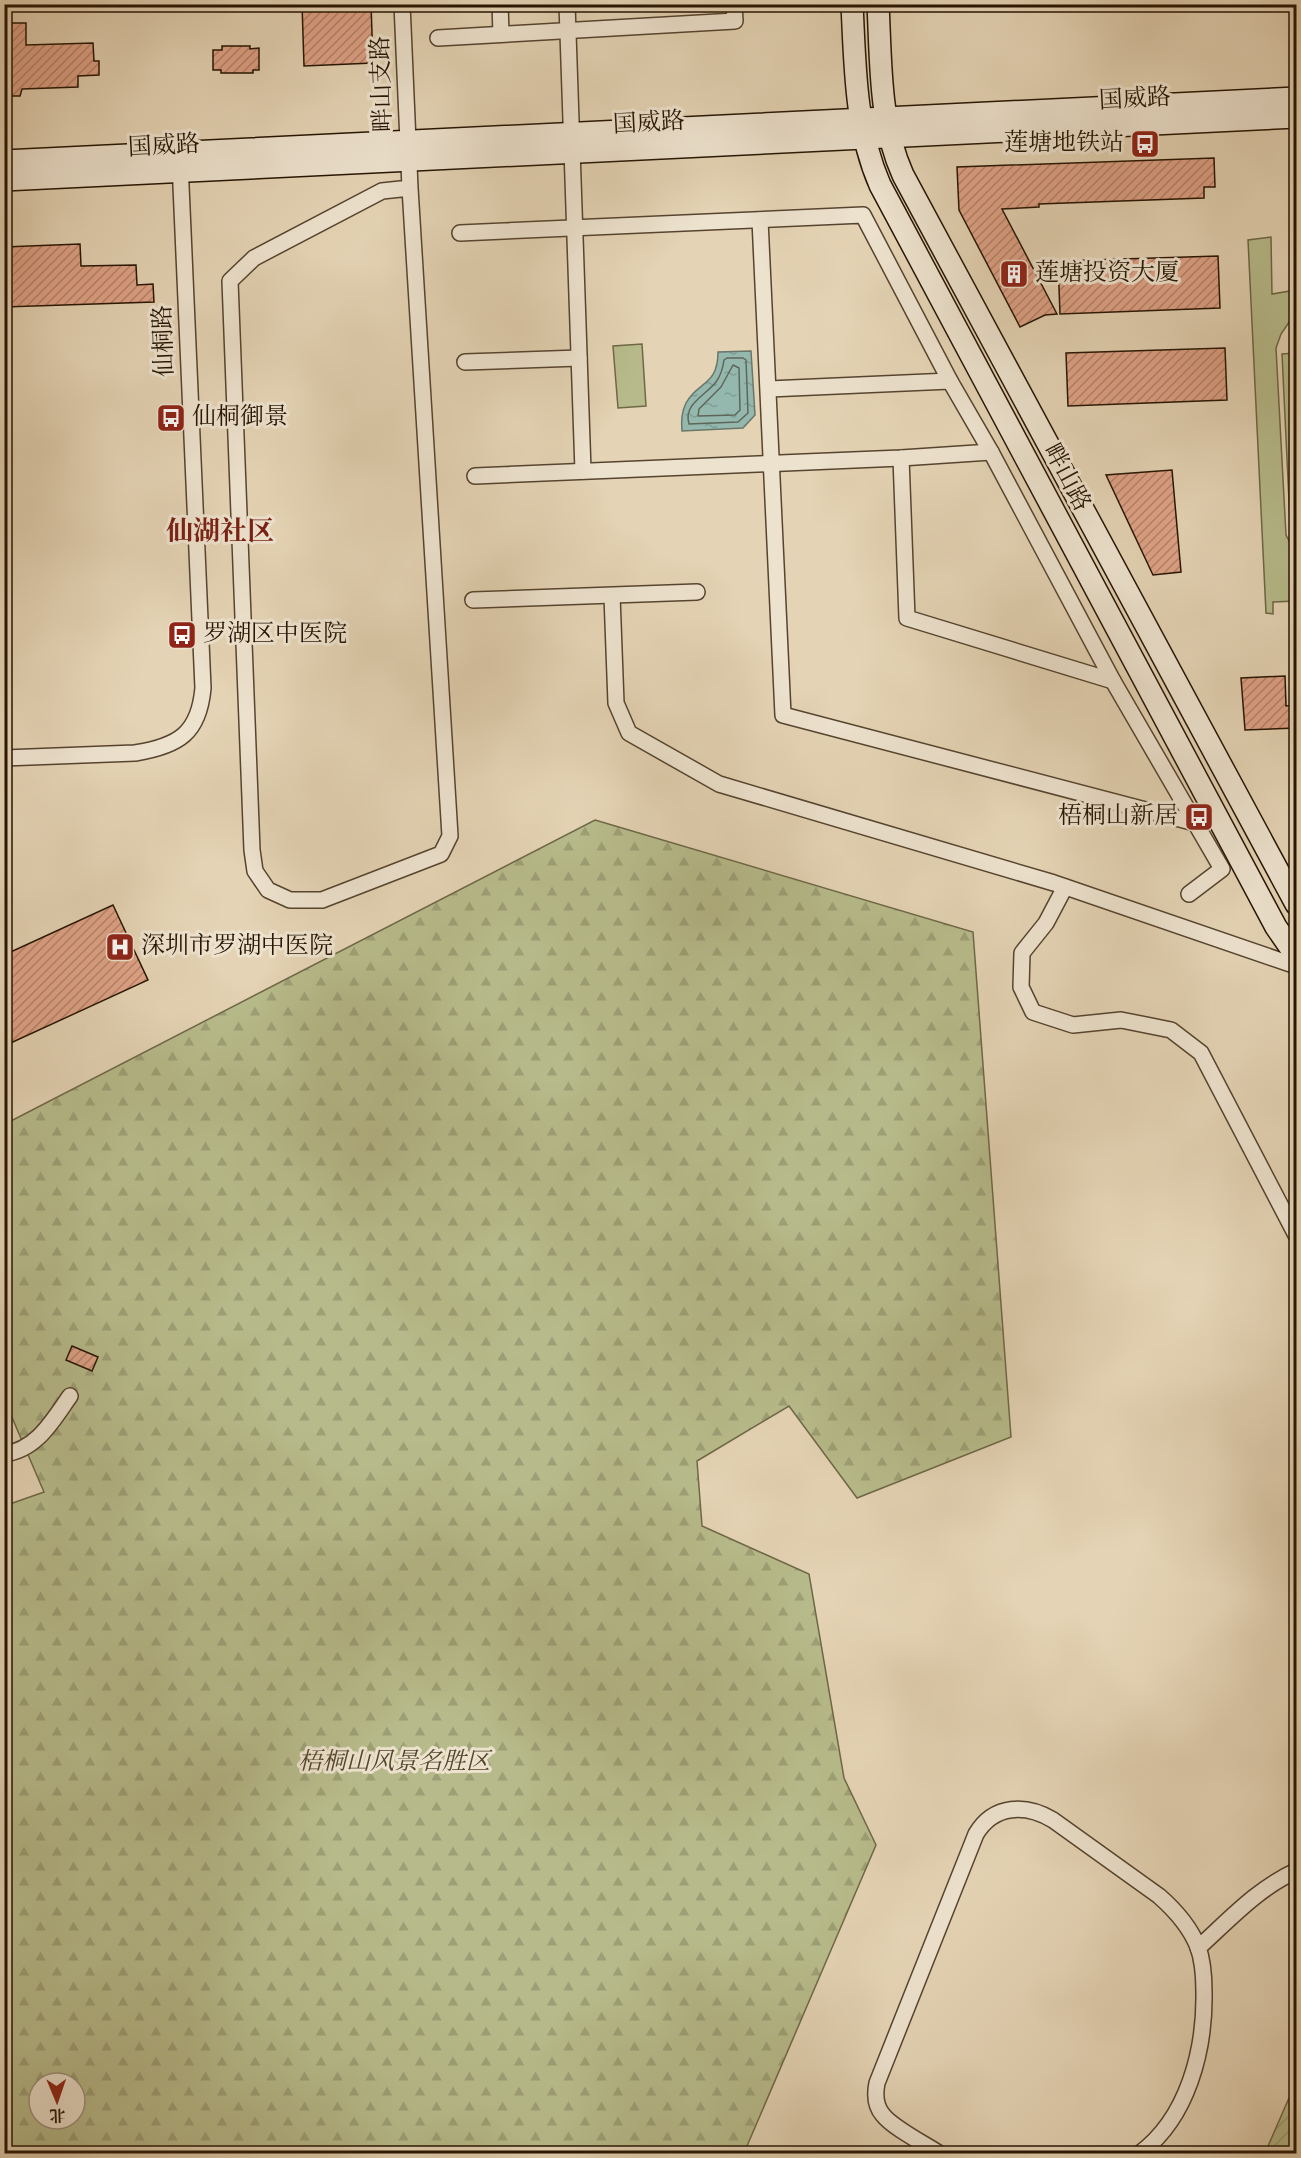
<svg xmlns="http://www.w3.org/2000/svg" width="1301" height="2158" viewBox="0 0 1301 2158" font-family="'Sorts Mill Goudy','Noto Serif SC',serif">
<style>
.forest{fill:url(#forest-firs);stroke:#6e6847;stroke-width:1.5;fill-rule:evenodd}
.garden{fill:url(#garden-furrows);stroke:#6e6847;stroke-width:1.5}
.pitch{fill:#b7bb8b;stroke:#6e6847;stroke-width:1.5}
.water{fill:url(#water-ripples);stroke:#69776a;stroke-width:1.5}
.lines{fill:none;stroke-linecap:round;stroke-linejoin:round}
.shore{stroke:#5e6658;stroke-width:1.5}
.building{fill:url(#building-hatch);stroke:#261503;stroke-width:1.5}
.street-casing{stroke:#56442f;stroke-width:18}
.secondary-casing{stroke:#261503;stroke-width:24}
.street{stroke:#ede2ce;stroke-width:15}
.secondary{stroke:#ede2ce;stroke-width:21}
.labels{text-anchor:middle;dominant-baseline:central;stroke-width:6;stroke-linejoin:round;paint-order:stroke}
.street-label{font-size:24px;fill:#261503;stroke:#ede2ce}
.poi-label{font-size:24px;fill:#261503;stroke:#ede2ce;text-anchor:start}
.park-label{font-size:24px;font-style:italic;fill:#52472c;stroke:#ede2ce}
.quarter-label{font-size:27px;font-weight:bold;fill:#7a1f14;stroke:#ede2ce}
</style>
<defs>
<pattern id="forest-firs" width="22" height="20" patternUnits="userSpaceOnUse" patternTransform="scale(1.5)"><rect width="22" height="20" fill="#b7bb8b"/><path d="M5 1l3.5 6h-7zM16 11l3.5 6h-7z" fill="#9da076"/></pattern>
<pattern id="garden-furrows" width="10" height="10" patternUnits="userSpaceOnUse" patternTransform="scale(1.5)"><rect width="10" height="10" fill="#b7bb8b"/><path d="M-1 1l2-2M0 10L10 0M9 11l2-2" fill="none" stroke="#9da076"/></pattern>
<pattern id="water-ripples" width="26" height="14" patternUnits="userSpaceOnUse" patternTransform="scale(1.5)"><rect width="26" height="14" fill="#95b8ae"/><path d="M2 4q2-2 4 0t4 0M15 11q2-2 4 0t4 0" fill="none" stroke="#809d94"/></pattern>
<pattern id="building-hatch" width="6" height="6" patternUnits="userSpaceOnUse" patternTransform="scale(1.5)"><rect width="6" height="6" fill="#dfa286"/><path d="M-1 1l2-2M0 6l6-6M5 7l2-2" fill="none" stroke="#b5836b"/></pattern>
</defs>
<rect width="100%" height="100%" fill="#e4d3b4"/>
<filter id="stains"><feTurbulence type="fractalNoise" baseFrequency=".00333" numOctaves="4"/><feColorMatrix values="0 0 0 0 .2 0 0 0 0 .09 0 0 0 0 .02 0 0 0 .5 -.17"/></filter>
<radialGradient id="worn" r=".72"><stop offset=".6" stop-color="#630" stop-opacity="0"/><stop offset="1" stop-color="#630" stop-opacity=".3"/></radialGradient>
<path class="forest" d="M595 820 973 932 1011 1437 857 1498 789 1406 697 1461 702 1526 809 1574 844 1778 876 1845 744 2153H5L4 1506 44 1492 5 1401V1124ZM39 2083H75V2119H39Z"/>
<polygon class="garden" points="1296,2091 1296,2153 1265,2153 1289,2098"/>
<g class="pitch">
<polygon points="1271,237 1272,294 1296,290 1296,312 1281,334 1276,348 1286,535 1296,554 1296,601 1273,602 1273,614 1266,613 1248,240"/>
<polygon points="642,344 646,406 618,408 613,346"/>
<polygon points="1296,353 1296,521 1290,522 1282,354"/>
</g>
<path class="water" d="M751 351 755 415 743 428 682 431C681 421 682 411 686 403 698 381 718 386 718 352Z"/>
<g class="lines">
<g class="shore">
<path d="M727 358H743L746 360 748 413 738 422 689 424C683 404 705 396 716 382 721 375 723 368 724 360Z"/>
<polygon points="733,365 739,368 740,410 735,415 698,416 699,409 721,387"/>
</g>
</g>
<g class="building">
<polygon points="302,4 371,4 373,63 304,66"/>
<polygon points="4,23 26,23 26,45 93,43 94,61 99,61 99,75 78,76 78,87 22,89 20,96 4,96"/>
<polygon points="222,46 250,46 250,49 259,48 259,70 253,70 253,73 221,73 221,70 213,70 213,50 222,50"/>
<polygon points="1214,158 1215,187 1204,187 1204,198 1039,204 1039,207 1002,209 1057,314 1045,315 1020,327 959,210 957,167"/>
<polygon points="80,244 81,266 136,265 137,285 153,284 154,302 4,307 4,247"/>
<polygon points="1218,256 1220,308 1060,314 1058,261"/>
<polygon points="1225,348 1227,400 1068,406 1066,353"/>
<polygon points="1172,470 1181,572 1153,575 1106,475"/>
<polygon points="1285,676 1286,706 1296,705 1296,728 1245,730 1241,678"/>
<polygon points="113,905 148,980 4,1046 4,955"/>
<polygon points="72,1346 98,1357 92,1371 66,1360"/>
</g>
<g class="lines">
<g class="street-casing">
<g id="street">
<polyline points="402,4 410,188 450,836 441,854 322,900 290,900 268,890 255,871 252,850 230,281 254,258 382,191 410,188"/>
<polyline points="500,4 501,34"/>
<polyline points="567,4 583,471"/>
<polyline points="438,38 735,21 734,4"/>
<polyline points="760,220 783,715 1195,823"/>
<polyline points="460,233 863,215 950,381 991,452 1113,681 1222,869 1189,894"/>
<polyline points="465,362 579,358"/>
<polyline points="769,389 950,381"/>
<polyline points="901,458 907,618 1113,681"/>
<polyline points="475,476 901,458 991,452"/>
<polyline points="612,596 616,703 629,733 719,784 1054,883 1296,966"/>
<polyline points="473,600 697,592"/>
<path d="M4 758 135 753C179 746 199 733 203 688L180 163"/>
<polyline points="1065,887 1046,923 1022,953 1021,987 1033,1012 1073,1025 1121,1020 1171,1030 1201,1053 1296,1235"/>
<path d="M4 1454C37 1450 53 1420 70 1396"/>
<path d="M1198 1948C1229 1920 1258 1888 1296 1871"/>
<path d="M940 2154C925 2144 893 2128 883 2115 875 2106 875 2093 877 2083L976 1834C994 1804 1026 1804 1053 1820L1159 1896C1175 1910 1190 1927 1198 1947 1203 1961 1204 1978 1204 1992 1205 2050 1188 2118 1139 2154"/>
</g>
</g>
<g class="secondary-casing">
<g id="secondary">
<path d="M852 4C855 66 855 128 880 185L1276 927 1296 956"/>
<path d="M878 4C881 62 879 122 903 175L1296 904"/>
<polyline points="4,161 1296,98"/>
<polyline points="4,180 1296,117"/>
</g>
</g>
<use href="#street" class="street"/>
<use href="#secondary" class="secondary"/>
</g>
<defs>
<g id="bus-square" transform="scale(1.5)"><rect x="-9" y="-9" width="18" height="18" rx="4" fill="#8f2418" stroke="#ede2ce"/><path d="M-5-6H5V4H4V6H2V4H-2V6H-4V4H-5ZM-3.5-4V0h7V-4ZM-3.5 1.2v1.5H-2V1.2ZM2 1.2v1.5H3.5V1.2Z" fill="#fff"/></g>
<g id="building-square" transform="scale(1.5)"><rect x="-9" y="-9" width="18" height="18" rx="4" fill="#8f2418" stroke="#ede2ce"/><path d="M-4-6H4V6H1V3H-1V6H-4ZM-2.5-4.3h1.7v1.8h-1.7ZM.8-4.3h1.7v1.8H.8ZM-2.5-1h1.7V.8h-1.7ZM.8-1h1.7V.8H.8Z" fill="#fff"/></g>
<g id="hospital-square" transform="scale(1.5)"><rect x="-9" y="-9" width="18" height="18" rx="4" fill="#8f2418" stroke="#ede2ce"/><path d="M-5-5h3v3.5h4V-5h3V5h-3V1.5h-4V5h-3Z" fill="#fff"/></g>
</defs>
<g fill-rule="evenodd">
<use href="#bus-square" x="1145" y="144"/>
<use href="#building-square" x="1014" y="274"/>
<use href="#bus-square" x="171" y="418"/>
<use href="#bus-square" x="182" y="635"/>
<use href="#bus-square" x="1199" y="817"/>
<use href="#hospital-square" x="120" y="947"/>
</g>
<g class="labels">
<g class="street-label">
<text transform="translate(383 84) rotate(-92)">畔山支路</text>
<text transform="translate(1135 100) rotate(-3)">国威路</text>
<text transform="translate(649 124) rotate(-3)">国威路</text>
<text transform="translate(164 147) rotate(-3)">国威路</text>
<text transform="translate(165 341) rotate(-92)">仙桐路</text>
<text transform="translate(1066 478) rotate(62)">畔山路</text>
</g>
<g class="poi-label">
<text x="1124" y="144" text-anchor="end">莲塘地铁站</text>
<text x="1035" y="274">莲塘投资大厦</text>
<text x="192" y="418">仙桐御景</text>
<text x="203" y="635">罗湖区中医院</text>
<text x="1178" y="817" text-anchor="end">梧桐山新居</text>
<text x="141" y="947">深圳市罗湖中医院</text>
</g>
<g class="park-label">
<text x="394" y="1763">梧桐山风景名胜区</text>
</g>
<g class="quarter-label">
<text x="220" y="533">仙湖社区</text>
</g>
</g>
<rect width="1301" height="2158" fill="none" stroke="#e4d3b4" stroke-width="24"/>
<rect x="6" y="6" width="1289" height="2146" fill="none" stroke="#261503" stroke-width="3"/>
<rect x="12" y="12" width="1277" height="2134" fill="none" stroke="#261503" stroke-width="1.5"/>
<g transform="translate(57 2101) rotate(178)"><circle r="28" fill="#ede2ce" stroke="#9d907d" stroke-width="1.5"/>
<path d="M0-4.5L10 22L0 15L-10 22Z" fill="#8f2418"/>
<text y="-9" font-size="16" font-weight="bold" text-anchor="middle" fill="#261503">北</text>
</g>
<rect width="100%" height="100%" filter="url(#stains)"/>
<rect width="100%" height="100%" fill="url(#worn)"/>
</svg>
